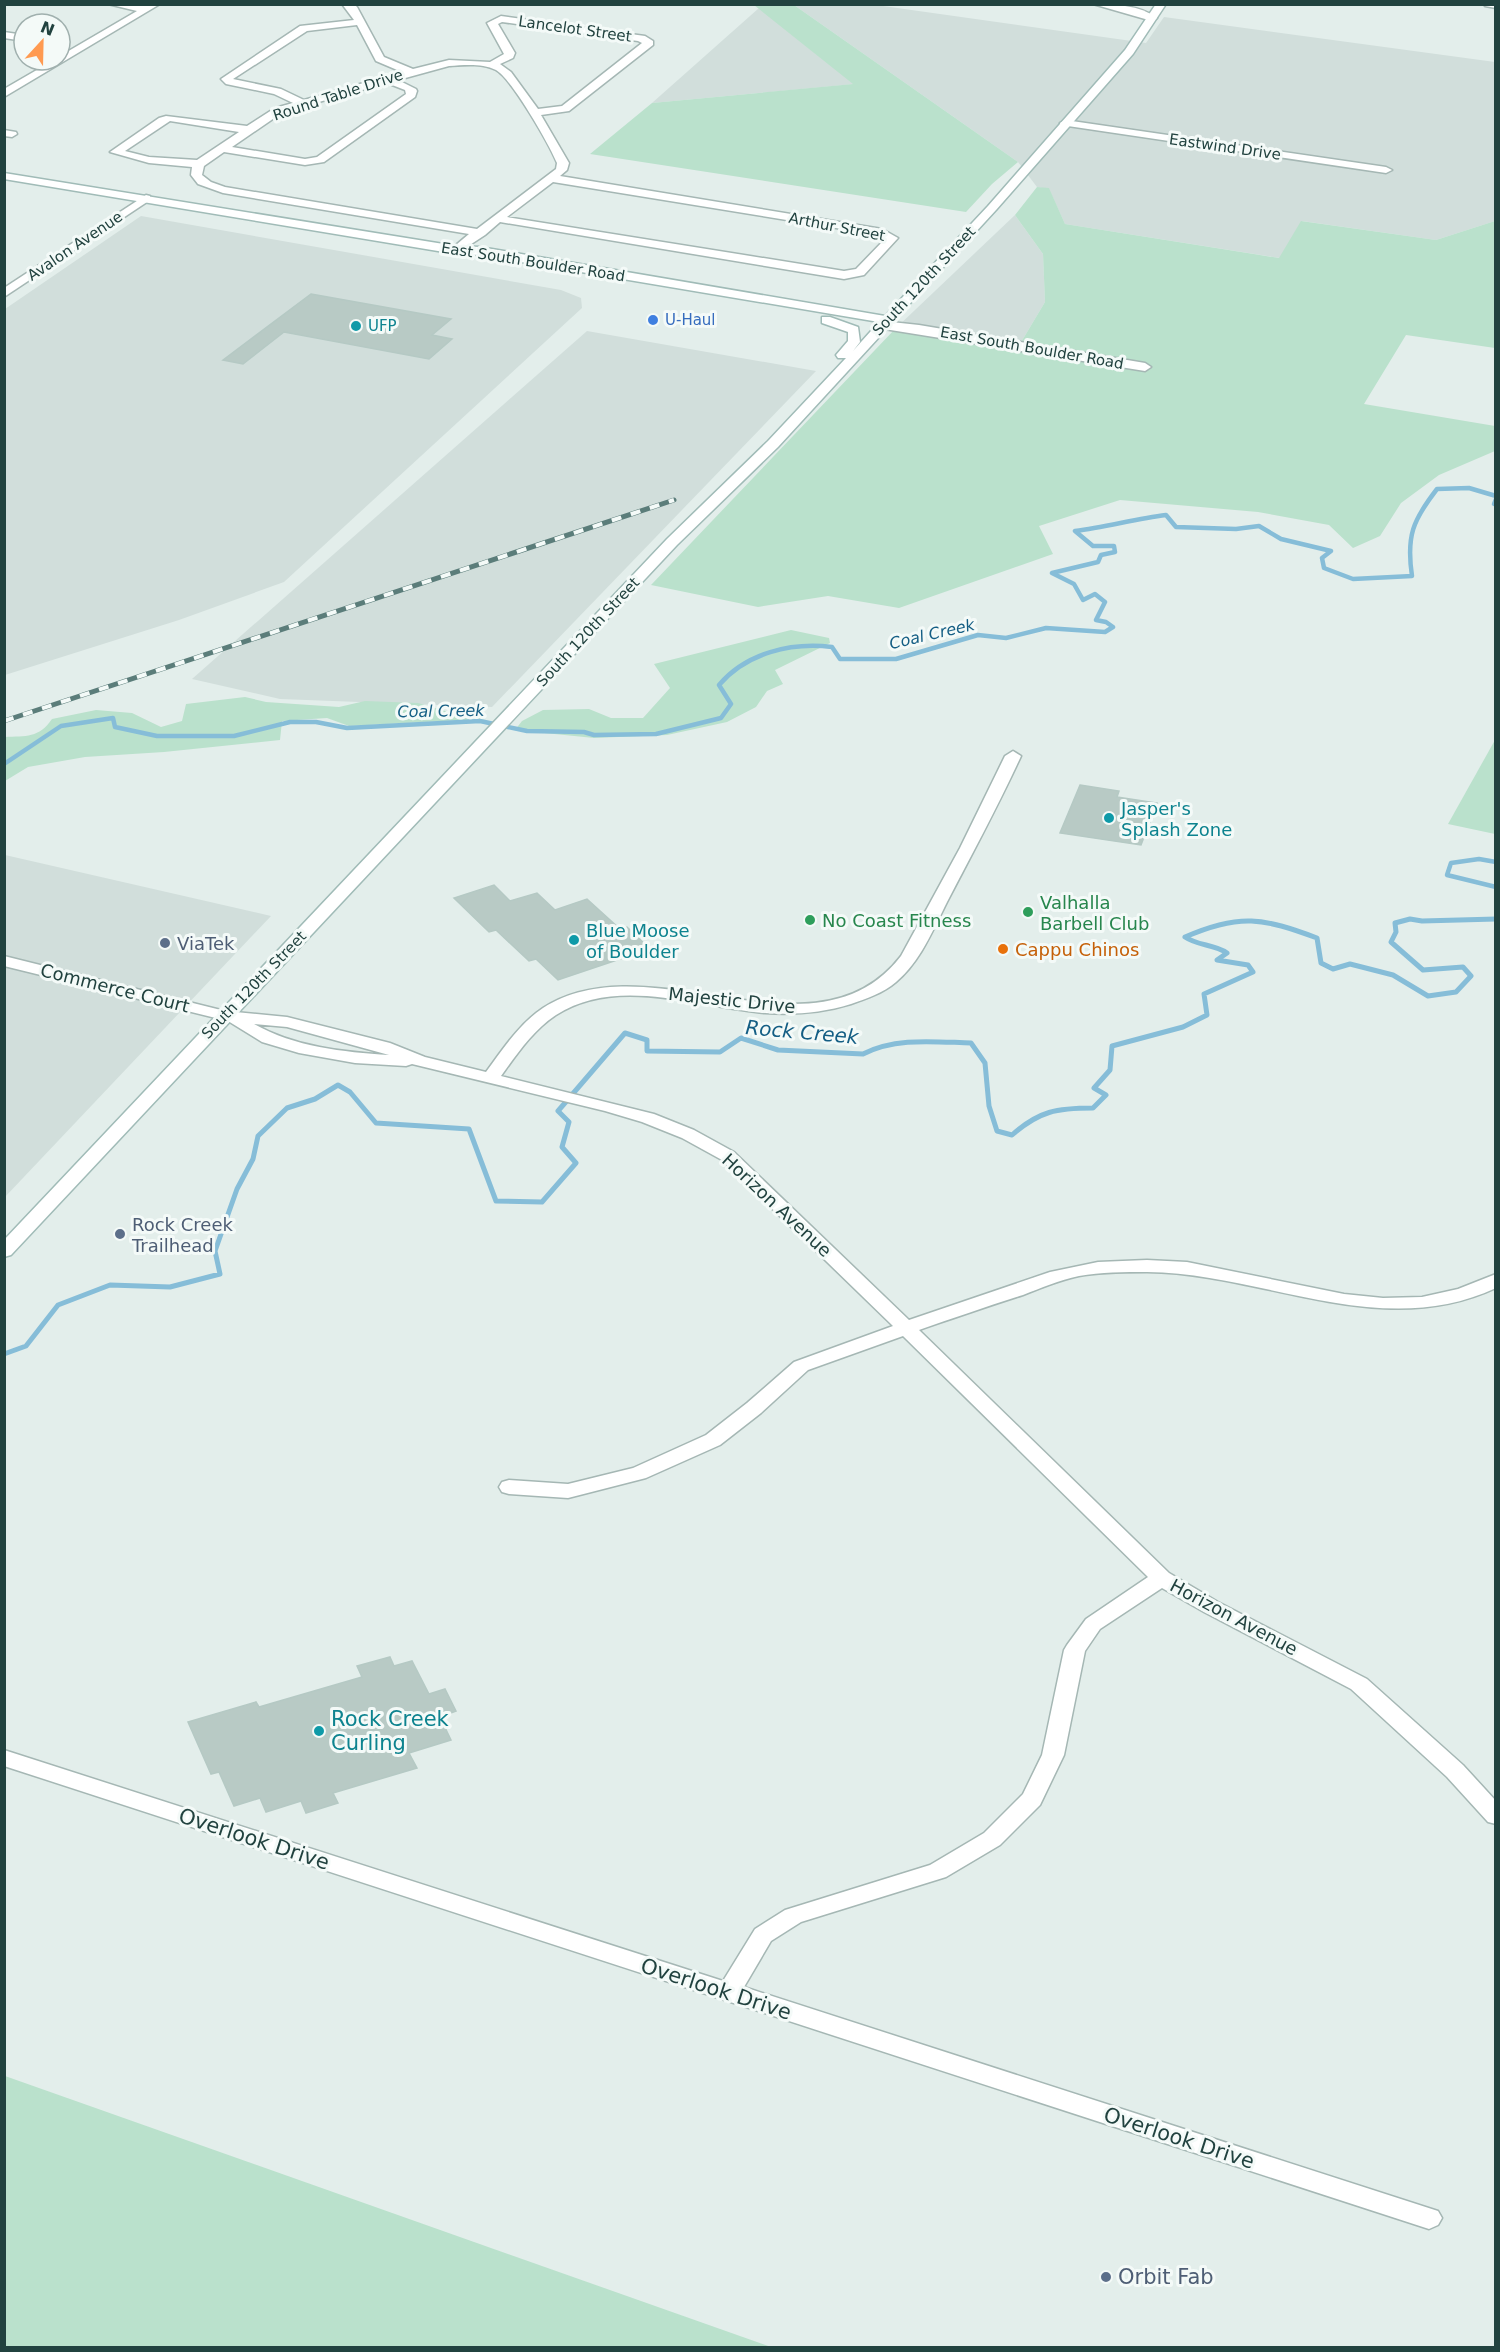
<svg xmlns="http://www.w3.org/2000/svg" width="1500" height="2352" viewBox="0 0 1500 2352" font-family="'DejaVu Sans',sans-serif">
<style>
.built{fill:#d1dedb}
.green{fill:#bae1cc}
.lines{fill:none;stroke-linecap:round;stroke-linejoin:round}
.stream-far1{stroke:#86bdd8;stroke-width:4.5}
.stream{stroke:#86bdd8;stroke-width:5}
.building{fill:#b8cac5;stroke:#b5c9c4;stroke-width:1.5}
.minor-casing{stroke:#a5b7b4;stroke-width:3}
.secondary-casing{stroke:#a0bbb7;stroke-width:3}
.minor{fill:#fff;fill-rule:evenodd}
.secondary{fill:#fff;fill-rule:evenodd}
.rail-casing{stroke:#5b7d7a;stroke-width:5}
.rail{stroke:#f4faf8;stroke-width:4;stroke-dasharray:10;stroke-linecap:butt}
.shop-dot{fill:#3f7fe0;stroke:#f4faf8;stroke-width:2}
.culture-dot{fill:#0f9aa8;stroke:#f4faf8;stroke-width:2}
.leisure-dot{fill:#2e9e5b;stroke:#f4faf8;stroke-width:2}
.service-dot{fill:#5c6f8a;stroke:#f4faf8;stroke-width:2}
.food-dot{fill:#e8710a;stroke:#f4faf8;stroke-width:2}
.labels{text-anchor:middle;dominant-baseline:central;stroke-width:6;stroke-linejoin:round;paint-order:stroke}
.far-street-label{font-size:15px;fill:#21423f;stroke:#f4faf8}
.far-shop-label{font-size:15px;fill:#366cbe;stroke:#f4faf8;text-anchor:start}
.far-culture-label{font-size:15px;fill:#0d838f;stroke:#f4faf8;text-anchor:start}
.far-water-label{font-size:16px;font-style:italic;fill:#145e84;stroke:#f4faf8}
.culture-label{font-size:18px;fill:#0d838f;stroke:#f4faf8;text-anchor:start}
.leisure-label{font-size:18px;fill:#27864d;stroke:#f4faf8;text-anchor:start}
.service-label{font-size:18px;fill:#4e5e75;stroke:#f4faf8;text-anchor:start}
.food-label{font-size:18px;fill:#c56008;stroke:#f4faf8;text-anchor:start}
.street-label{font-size:18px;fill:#21423f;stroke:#f4faf8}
.water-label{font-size:20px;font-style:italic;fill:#145e84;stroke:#f4faf8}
.near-culture-label{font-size:21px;fill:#0d838f;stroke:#f4faf8;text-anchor:start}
.near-street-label{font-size:21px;fill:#21423f;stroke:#f4faf8}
.near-service-label{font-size:21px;fill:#4e5e75;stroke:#f4faf8;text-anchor:start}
</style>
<rect width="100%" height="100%" fill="#e3eeeb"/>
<g class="built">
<polygon points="794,5 876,5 1146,43 1164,17 1495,62 1495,221 1436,240 1302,221 1280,258 1065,224 1049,189 1037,187 1018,162"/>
<polygon points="759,8 854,84 652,103"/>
<polygon points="1015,215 1043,254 1045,302 1017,349 895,329"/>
<polygon points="141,216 561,290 581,298 582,308 284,582 179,620 5,675 5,309"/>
<polygon points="587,331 816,371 492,707 280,699 192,679"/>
<polygon points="5,855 271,916 5,1197"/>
</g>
<g class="green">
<polygon points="794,5 1018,162 992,184 966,212 590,154 652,103 853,84 754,5"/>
<polygon points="1037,187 1049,188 1065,224 1279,258 1301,221 1436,240 1495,221 1495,348 1406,335 1364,404 1495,426 1495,451 1439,475 1401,503 1380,536 1353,548 1329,525 1258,512 1120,500 1039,526 1053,554 899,608 828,596 758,607 651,585 895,329 1017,349 1045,302 1043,254 1015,215"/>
<polygon points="791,630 829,638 830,643 775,670 783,684 767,691 756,707 727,722 667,735 594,738 515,730 522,721 543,710 589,709 611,718 643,718 670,688 654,664"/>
<path d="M245 697 266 702 339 707 365 701 418 703 452 713 479 712 484 719 349 726 327 718 282 721 280 740 164 752 85 757 28 767 5 781V737C26 736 39 738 52 719L96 710 132 713 161 727 182 721 186 704Z"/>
<polygon points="1495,740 1495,834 1448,824"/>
<polygon points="4,2076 5,2076 771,2347 5,2347"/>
</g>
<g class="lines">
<g class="stream-far1">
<polyline points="1496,499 1494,504 1496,504"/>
<path d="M4 764 61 726 113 718 115 727 157 736H234L290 722H316L347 728 480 721 527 731 584 732 594 735 656 734 721 718 731 704 719 685C746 653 791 642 832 647L840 659H896L978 635 1006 638 1046 628 1105 632 1113 627 1106 622 1096 620 1105 602 1095 594 1083 600 1074 584 1052 573 1098 562 1101 555 1115 552 1114 546H1093L1075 531C1106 527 1135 519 1166 515L1176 527 1236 529 1259 526 1281 539 1331 551 1322 558 1324 568 1353 579 1412 576C1406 536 1413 520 1437 489L1469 488 1496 496"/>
<polyline points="1496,862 1479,859 1451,863 1447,875 1496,887"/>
</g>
<path class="stream" d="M4 1354 26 1346 58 1305 110 1285 170 1287 220 1274 215 1251 237 1189 253 1159 258 1136 287 1108 315 1099 338 1085 350 1092 376 1123 469 1129 496 1201 542 1202 576 1163 562 1147 569 1122 558 1111 625 1033 647 1040V1051L720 1052 741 1038 778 1050 863 1054C896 1037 935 1042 971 1043L985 1063 989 1106 997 1131 1012 1135C1039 1111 1057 1108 1093 1108L1106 1095 1094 1088 1110 1070 1112 1046 1183 1027 1207 1015 1204 994 1253 972 1248 965 1217 960 1227 953C1214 944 1198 946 1185 937 1240 913 1263 918 1317 938L1321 963 1333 969 1350 964 1393 975 1428 996 1456 992 1471 976 1463 967 1423 970 1391 942 1396 932 1395 923 1410 919 1422 921 1496 919"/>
</g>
<g class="building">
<polygon points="311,294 451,319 432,335 452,339 429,359 284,332 243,364 223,360"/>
<polygon points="1080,785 1119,791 1117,797 1157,803 1141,845 1060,833"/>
<polygon points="494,885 510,901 537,893 555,910 587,899 620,929 627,927 650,949 558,980 536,959 529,961 496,930 489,932 454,898"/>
<polygon points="390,1657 394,1666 412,1661 429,1694 445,1689 456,1711 440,1717 451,1740 409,1753 417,1768 333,1793 338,1803 306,1813 301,1801 266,1812 260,1798 234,1806 219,1772 211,1774 188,1722 256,1702 259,1707 362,1677 357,1666"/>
</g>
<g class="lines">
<g class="minor-casing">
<g id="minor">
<polygon points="108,4 160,4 4,97 4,89 54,60 60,60 60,56 137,11"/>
<path d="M342 4H354L357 7 384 57 413 69 449 60 490 62 504 54 487 23 501 16 645 36 653 41V45L569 111 541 115 569 163 567 170 560 176 882 229 898 238 864 275 844 279 500 222 485 235 456 254 450 250 469 234 223 193 198 184 191 175 192 167 149 163 110 152 159 118 166 116 247 126 275 108 293 103 274 94 226 84 221 79 300 26 354 20ZM502 22 638 41 642 43 562 106 538 109 511 72 500 64 513 58 515 53 498 24ZM357 25 376 61 402 72 304 100 281 89 233 79 307 31ZM449 66C464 65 482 63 496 70 512 79 549 144 557 163L556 169 477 229 225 187 211 182 202 175 204 166 224 152 305 165 324 162 415 97 417 91 416 89 398 80ZM387 83 405 90 406 94 317 157 305 159 232 147 283 112ZM170 121 239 132 197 160 149 157 125 151ZM553 182 879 235 885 239 856 269 844 271 507 217Z"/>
<path d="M1093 4C1114 4 1140 5 1157 18L1152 21Z"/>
<polygon points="1484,4 1496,4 1496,8 1485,6"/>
<polygon points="4,32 24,35 24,41 4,38"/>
<polygon points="1065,120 1386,167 1392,170 1386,173 1061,125 1060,123"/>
<polygon points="4,130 16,132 17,134 12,137 4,136"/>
<polygon points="146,195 150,196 150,200 4,297 4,288"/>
<polygon points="882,321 919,325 1145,363 1151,367 1145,371 878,328 878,322"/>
<path d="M1013 751 1021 756C998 806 972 854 947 902 933 930 920 962 896 982 883 993 866 999 851 1004 822 1013 795 1015 765 1013 698 1008 618 975 556 1015 533 1030 517 1054 501 1076L654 1114 694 1130 734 1152 909 1320 1050 1272 1098 1262 1147 1260 1187 1262 1344 1294 1383 1298 1422 1297 1458 1289 1496 1274V1288C1381 1342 1264 1273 1147 1272 1124 1272 1101 1272 1079 1276 1059 1280 1041 1288 1023 1295 988 1306 954 1318 919 1330L1169 1573 1218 1602 1367 1679 1463 1765 1496 1801V1824L1488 1822 1447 1777 1351 1689 1204 1612 1162 1588 1100 1629 1085 1651 1064 1755 1040 1805 1000 1845 946 1877 801 1922 771 1941 744 1987 1438 2211 1442 2218 1438 2225 1429 2229 4 1766V1750L723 1981 755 1929 785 1910 930 1865 984 1833 1023 1794 1042 1755 1064 1650 1067 1645 1086 1619 1148 1577 903 1336 808 1370 761 1413 720 1445 646 1478 568 1498 509 1494 502 1492 499 1487 502 1482 509 1480 568 1484 633 1468 706 1435 747 1403 794 1362 893 1326 722 1160 682 1138 642 1122 605 1111 412 1064 406 1066 355 1063 299 1053 262 1042 228 1021 4 966V956L225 1011 287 1017 390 1043 425 1057 486 1072C503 1049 519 1024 543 1008 650 939 815 1068 901 956L960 848 1005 756ZM254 1024 287 1027 389 1055C343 1052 295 1047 254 1024Z"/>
</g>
</g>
<g class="secondary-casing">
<polygon id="secondary" points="1156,4 1166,4 1133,54 996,210 778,447 677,545 11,1255 4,1257 4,1240 667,539 768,441 846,358 838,358 836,355 848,341 848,332 822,323 822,317 830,317 858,327 860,342 853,351 879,322 480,255 456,254 4,179 4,173 456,246 480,247 885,316 988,206 1125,50"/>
</g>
<use href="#minor" class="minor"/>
<use href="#secondary" class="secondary"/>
<g class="rail-casing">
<polyline id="rail" points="4,721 674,500"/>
</g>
<use href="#rail" class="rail"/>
</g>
<circle class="shop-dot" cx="653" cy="320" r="6"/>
<g class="culture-dot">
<circle cx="356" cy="326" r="6"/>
<circle cx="1109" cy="818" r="6"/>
<circle cx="574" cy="940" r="6"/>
<circle cx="319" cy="1731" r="6"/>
</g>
<g class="leisure-dot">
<circle cx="1028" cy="912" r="6"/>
<circle cx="810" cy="920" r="6"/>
</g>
<g class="service-dot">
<circle cx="165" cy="943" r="6"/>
<circle cx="120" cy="1234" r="6"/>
<circle cx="1106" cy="2277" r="6"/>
</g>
<circle class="food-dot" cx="1003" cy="949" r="6"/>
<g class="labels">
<g class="far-street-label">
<text transform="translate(575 29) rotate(8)">Lancelot Street</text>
<text transform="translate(338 95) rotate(-18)">Round Table Drive</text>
<text transform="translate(1225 147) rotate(8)">Eastwind Drive</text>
<text transform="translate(837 227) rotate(11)">Arthur Street</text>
<text transform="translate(75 246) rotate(-34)">Avalon Avenue</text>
<text transform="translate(533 262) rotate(9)">East South Boulder Road</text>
<text transform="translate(924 281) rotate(-47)">South 120th Street</text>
<text transform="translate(1032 348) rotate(10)">East South Boulder Road</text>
<text transform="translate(588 632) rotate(-47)">South 120th Street</text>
<text transform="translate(254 985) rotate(-46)">South 120th Street</text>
</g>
<g class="far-shop-label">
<text x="665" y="320">U-Haul</text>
</g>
<g class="far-culture-label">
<text x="368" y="326">UFP</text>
</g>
<g class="far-water-label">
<text transform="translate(932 634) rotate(-13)">Coal Creek</text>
<text transform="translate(441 711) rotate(-1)">Coal Creek</text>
</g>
<g class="culture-label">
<text x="1121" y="808">Jasper's<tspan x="1121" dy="21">Splash Zone</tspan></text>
<text x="586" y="930">Blue Moose<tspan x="586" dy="21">of Boulder</tspan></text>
</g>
<g class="leisure-label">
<text x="1040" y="902">Valhalla<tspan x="1040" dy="21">Barbell Club</tspan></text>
<text x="822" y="920">No Coast Fitness</text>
</g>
<g class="service-label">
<text x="177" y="943">ViaTek</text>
<text x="132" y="1224">Rock Creek<tspan x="132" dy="21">Trailhead</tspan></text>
</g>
<g class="food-label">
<text x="1015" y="949">Cappu Chinos</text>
</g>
<g class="street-label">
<text transform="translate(115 988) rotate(14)">Commerce Court</text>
<text transform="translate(732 1000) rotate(6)">Majestic Drive</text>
<text transform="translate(777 1205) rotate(43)">Horizon Avenue</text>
<text transform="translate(1234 1617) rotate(28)">Horizon Avenue</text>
</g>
<g class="water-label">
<text transform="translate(802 1032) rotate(5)">Rock Creek</text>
</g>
<g class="near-culture-label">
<text x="331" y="1719">Rock Creek<tspan x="331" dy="24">Curling</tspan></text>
</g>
<g class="near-street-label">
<text transform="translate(254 1839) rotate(18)">Overlook Drive</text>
<text transform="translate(716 1989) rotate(18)">Overlook Drive</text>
<text transform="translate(1179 2138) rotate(18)">Overlook Drive</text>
</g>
<g class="near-service-label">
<text x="1118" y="2277">Orbit Fab</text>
</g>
</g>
<rect width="1500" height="2352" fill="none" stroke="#21423f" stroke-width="12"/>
<g transform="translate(42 42) rotate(22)"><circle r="28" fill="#f4faf8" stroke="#a0b0ae" stroke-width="1.5"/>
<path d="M0-4.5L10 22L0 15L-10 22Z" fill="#ff9a51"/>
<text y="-9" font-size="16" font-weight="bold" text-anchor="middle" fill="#21423f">N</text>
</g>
</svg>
